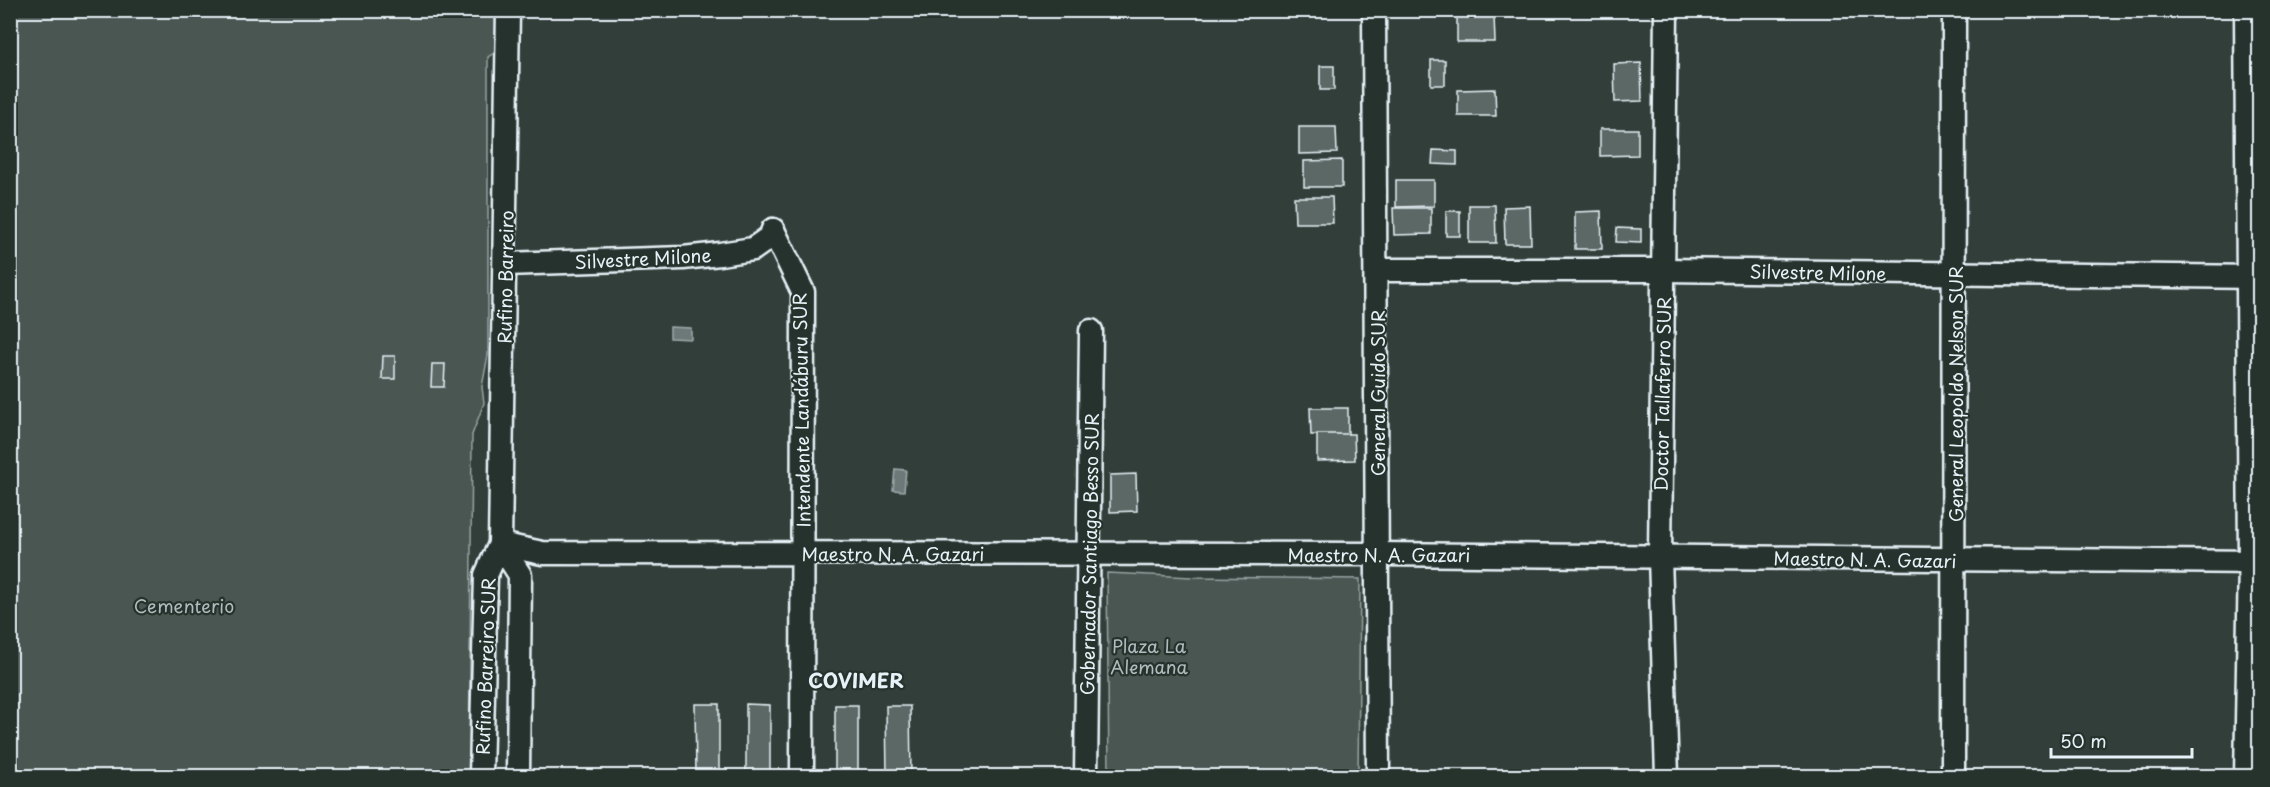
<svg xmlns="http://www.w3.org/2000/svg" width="2270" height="787" viewBox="0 0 2270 787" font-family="'Playpen Sans',sans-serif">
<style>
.green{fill:#495651;stroke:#98a4a4;stroke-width:1.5}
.water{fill:#6d7978;stroke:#9ea9ab;stroke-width:1.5}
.building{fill:#5c6865;stroke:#e8f1f8;stroke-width:1.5}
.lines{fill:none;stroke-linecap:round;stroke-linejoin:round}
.street-casing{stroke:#e8f1f8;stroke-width:27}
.street{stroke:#26332d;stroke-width:22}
.labels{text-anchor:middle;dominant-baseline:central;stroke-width:4.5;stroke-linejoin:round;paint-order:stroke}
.street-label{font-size:18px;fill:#e8f1f8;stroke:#26332d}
.park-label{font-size:18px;fill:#b0bbbe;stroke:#26332d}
.neighbourhood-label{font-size:20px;font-weight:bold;fill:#e8f1f8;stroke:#26332d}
</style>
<rect width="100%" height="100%" fill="#323e39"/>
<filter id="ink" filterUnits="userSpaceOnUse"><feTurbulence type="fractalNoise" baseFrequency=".0167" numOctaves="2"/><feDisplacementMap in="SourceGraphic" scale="12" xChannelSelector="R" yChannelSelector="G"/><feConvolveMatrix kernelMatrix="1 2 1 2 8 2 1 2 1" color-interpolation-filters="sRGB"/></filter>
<g filter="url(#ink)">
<g class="green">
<polygon points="10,11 496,11 497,51 488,57 488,355 482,387 484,403 472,435 469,776 11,776"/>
<polygon points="1107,573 1192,577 1360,579 1358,776 1109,776"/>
</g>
<g class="water">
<polygon points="670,327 691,328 691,339 670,338"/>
<polygon points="895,469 906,470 904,491 893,490"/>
</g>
<g class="building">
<polygon points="1494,15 1495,42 1457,42 1457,16"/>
<rect x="1431" y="60" width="14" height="25"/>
<polygon points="1641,63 1642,101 1615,102 1614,64"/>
<rect x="1320" y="66" width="14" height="24"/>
<polygon points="1495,89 1496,116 1458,116 1458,90"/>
<polygon points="1299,127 1336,127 1337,153 1299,154"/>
<polygon points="1600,129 1638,129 1638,155 1600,156"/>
<polygon points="1433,150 1457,151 1457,165 1432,164"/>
<polygon points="1342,160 1342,187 1304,187 1304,161"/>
<polygon points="1396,180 1434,180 1434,206 1396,207"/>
<polygon points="1294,197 1332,197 1333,223 1295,223"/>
<polygon points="1469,205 1495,205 1496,243 1469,243"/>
<polygon points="1530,206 1531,244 1505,244 1504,207"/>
<polygon points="1393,208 1431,208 1431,234 1394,235"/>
<rect x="1446" y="211" width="14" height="25"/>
<polygon points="1601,211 1602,249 1575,249 1575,212"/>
<polygon points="1617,228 1641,229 1641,243 1616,242"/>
<polygon points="383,356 395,356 395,379 382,379"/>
<polygon points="432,364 445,364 444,387 431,387"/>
<polygon points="1310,408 1348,408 1348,435 1311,435"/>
<polygon points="1317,434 1354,434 1355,460 1317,461"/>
<polygon points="1136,474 1137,511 1110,512 1110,475"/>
<polygon points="695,704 719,704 719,776 696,776"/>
<polygon points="746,704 770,705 770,776 746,776"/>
<rect x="835" y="705" width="23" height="71"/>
<polygon points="886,706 910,706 911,776 887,776"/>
</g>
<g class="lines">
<g class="street-casing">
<g id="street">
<polyline points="1374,10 1378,776"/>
<polyline points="1666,10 1660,557 1667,776"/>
<polyline points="2246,10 2250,562 2246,776"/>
<polyline points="773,230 803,292 802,776"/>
<polyline points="505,264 683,258 720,254 753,249 770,237 773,230"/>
<polyline points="1376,270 1663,270 2260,277"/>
<polyline points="500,544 542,553 1378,554 2260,562"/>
<polyline points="500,544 520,575 518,776"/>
<polyline points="481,776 486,575 500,544 508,10"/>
<polyline points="1086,776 1091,331"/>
<polyline points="1953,776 1954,10"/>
</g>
</g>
<use href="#street" class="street"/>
</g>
</g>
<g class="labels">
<g class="street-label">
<text transform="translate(643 258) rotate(-3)">Silvestre Milone</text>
<text transform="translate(1818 272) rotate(1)">Silvestre Milone</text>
<text transform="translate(505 277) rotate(-89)">Rufino Barreiro</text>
<text transform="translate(1377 393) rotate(-90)">General Guido SUR</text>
<text transform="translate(1662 394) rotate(-89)">Doctor Tallaferro SUR</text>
<text transform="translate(1955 394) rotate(-90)">General Leopoldo Nelson SUR</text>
<text transform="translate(801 410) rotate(-91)">Intendente Landáburu SUR</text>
<text x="893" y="553">Maestro N. A. Gazari</text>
<text transform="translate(1089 554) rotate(-89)">Gobernador Santiago Besso SUR</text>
<text x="1379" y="554">Maestro N. A. Gazari</text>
<text transform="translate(1865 559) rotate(1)">Maestro N. A. Gazari</text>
<text transform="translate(485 666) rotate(-88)">Rufino Barreiro SUR</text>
</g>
<g class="park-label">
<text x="184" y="605">Cementerio</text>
<text x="1149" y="645">Plaza La<tspan x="1149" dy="21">Alemana</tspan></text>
</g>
<g class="neighbourhood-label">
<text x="856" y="680">COVIMER</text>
</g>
</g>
<rect width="2270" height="787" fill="none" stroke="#26332d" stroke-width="36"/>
<rect x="18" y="18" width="2234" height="751" fill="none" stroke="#e8f1f8" stroke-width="2" filter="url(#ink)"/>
<path d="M2051 748v9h141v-9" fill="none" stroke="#e8f1f8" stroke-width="3"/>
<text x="2060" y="748" font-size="18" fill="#e8f1f8" stroke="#26332d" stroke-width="4.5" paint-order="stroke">50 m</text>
</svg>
